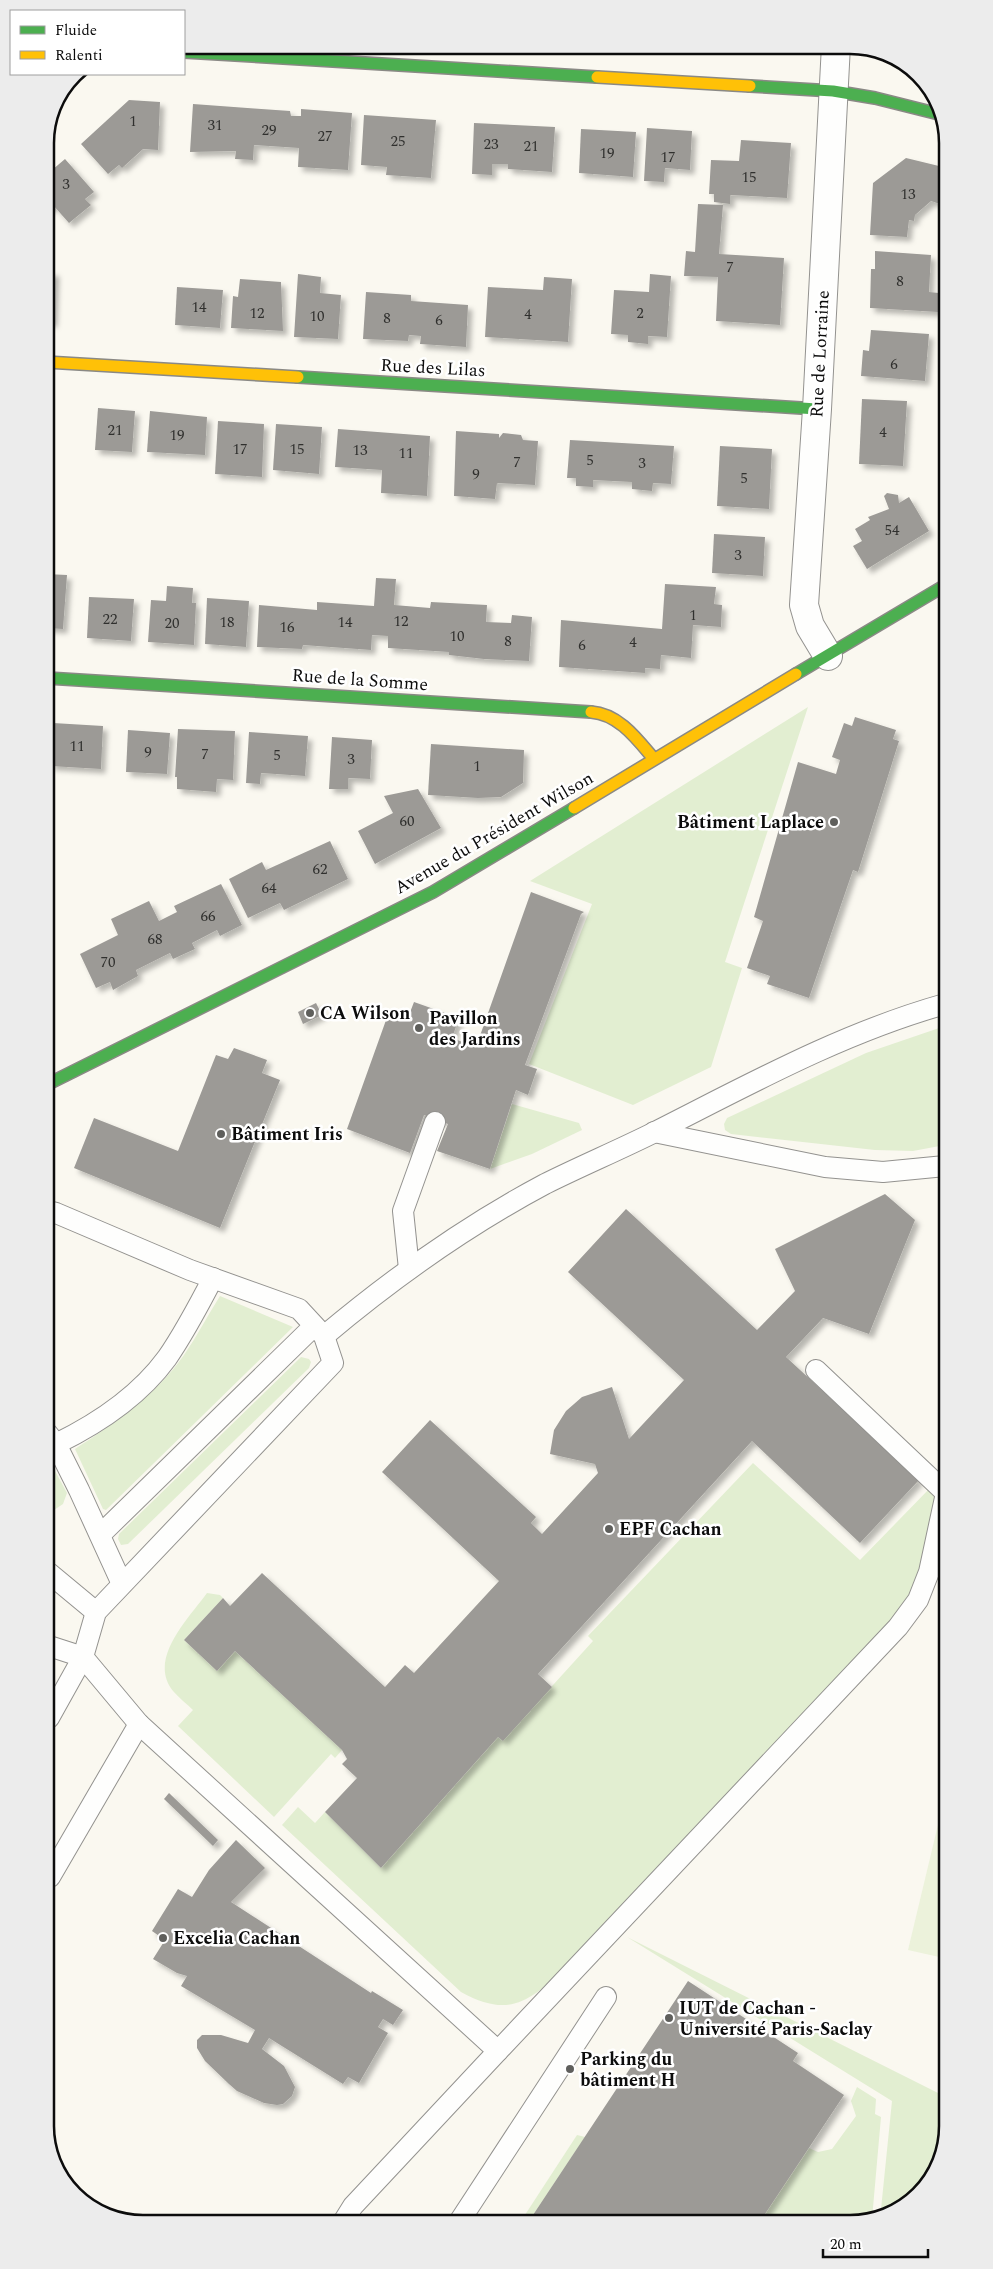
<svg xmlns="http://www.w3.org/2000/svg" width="993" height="2269" viewBox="0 0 993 2269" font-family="Spectral,serif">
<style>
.green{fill:#e2eed1}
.pitch{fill:#ecf2db}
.building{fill:#9c9a96;filter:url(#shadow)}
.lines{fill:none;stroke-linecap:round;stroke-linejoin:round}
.lane-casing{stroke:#93928f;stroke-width:22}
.street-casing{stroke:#93928f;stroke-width:30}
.fast-casing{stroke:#8a8985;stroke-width:14}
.slow-casing{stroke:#8a8985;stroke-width:14}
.lane{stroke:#fefefd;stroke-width:20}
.street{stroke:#fefefd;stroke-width:28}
.fast{stroke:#4caf50;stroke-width:11}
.slow{stroke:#ffc107;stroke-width:11}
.poi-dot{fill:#5f5f5c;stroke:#fff;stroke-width:2}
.labels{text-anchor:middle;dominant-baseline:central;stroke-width:5;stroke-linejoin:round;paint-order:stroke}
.number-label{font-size:15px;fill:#30302e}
.street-label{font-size:18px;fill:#0c0c0c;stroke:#fff}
.poi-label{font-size:18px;font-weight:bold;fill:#0c0c0c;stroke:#fff;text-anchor:start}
.rim{fill:none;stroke:#0c0c0c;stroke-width:2.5}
</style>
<defs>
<filter id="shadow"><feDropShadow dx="4.5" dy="4.5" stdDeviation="2.5" flood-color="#0004"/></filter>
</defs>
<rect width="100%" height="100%" fill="#faf8f0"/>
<g class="green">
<polygon points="808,707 725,962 742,968 711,1067 633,1105 529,1064 592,904 530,881"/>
<polygon points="945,1026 945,1145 913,1151 875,1150 731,1134 725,1130 724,1124 727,1118 866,1053"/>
<polygon points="512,1104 579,1123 582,1130 532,1154 490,1169"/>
<path d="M220 1296 293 1327 106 1510 103 1509 75 1449C115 1423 156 1395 184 1355 197 1336 208 1315 220 1296Z"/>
<polygon points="301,1357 309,1359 311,1362 309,1368 128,1544 121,1545 118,1539 119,1534"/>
<polygon points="49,1460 67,1493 63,1504 54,1510 49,1509"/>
<path d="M753 1463 860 1560 930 1488 936 1492C931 1535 926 1573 901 1609L566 1968C529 2001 510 2019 461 1992L282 1825 298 1807 315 1823 325 1812 381 1868 498 1737 503 1740 593 1641 588 1636Z"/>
<path d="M207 1593 220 1595 223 1598 184 1640 217 1671 235 1651 342 1750 335 1758 331 1754 274 1817 178 1726 193 1710C187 1704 179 1698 173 1691 147 1659 189 1618 207 1593Z"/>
<polygon points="627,1937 948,2098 948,2127 931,2181 880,2219 892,2101"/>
<polygon points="857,2087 876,2099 875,2114 881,2117 872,2219 761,2220 809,2148 818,2152 832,2149 856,2116 851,2101"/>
<polygon points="577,2135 585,2137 529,2221 521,2221"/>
</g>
<polygon class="pitch" points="947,1787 948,1959 908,1950"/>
<g class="building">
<polygon points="129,100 160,102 158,150 143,149 122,168 119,165 108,174 81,144"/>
<polygon points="193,104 290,111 291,116 301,116 301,109 352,113 348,170 298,167 299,148 254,145 253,160 235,159 236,151 190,152"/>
<polygon points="364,115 436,120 431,178 386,175 387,167 361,165"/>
<polygon points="474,123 555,127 552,172 508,169 508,164 492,164 492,175 472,174"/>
<polygon points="647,128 692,131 690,170 665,168 664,182 644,181"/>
<polygon points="581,129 636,132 633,177 579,173"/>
<polygon points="741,140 791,143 787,198 730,195 730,204 714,202 714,194 709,194 711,160 739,161"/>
<polygon points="906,158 943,167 943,205 931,201 915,215 914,221 909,220 907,237 870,235 873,183"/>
<polygon points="65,159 94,192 85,199 91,205 69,223 53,205 45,213 45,176"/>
<polygon points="698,204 723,205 719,254 784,258 780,325 716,321 718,277 684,276 686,251 695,252"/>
<polygon points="875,251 931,255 929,292 939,293 938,312 870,308 871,269 875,269"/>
<polygon points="46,271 55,272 53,323 46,322"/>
<polygon points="298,274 321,277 320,293 341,295 338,339 294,337"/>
<polygon points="650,274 671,276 667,337 648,336 648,344 628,342 628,335 611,334 614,290 649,292"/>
<polygon points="544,277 572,279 568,342 485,337 488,287 543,290"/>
<polygon points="240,279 281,282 283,331 231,328 233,296 238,297"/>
<polygon points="177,287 223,290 220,328 175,325"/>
<polygon points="366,292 411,295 411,301 468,305 466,347 420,344 421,336 409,335 408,341 363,339"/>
<polygon points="871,330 929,334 925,381 861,376 863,350 869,351"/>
<polygon points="862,399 907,401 903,466 859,464"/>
<polygon points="98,408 135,411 132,452 95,450"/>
<polygon points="150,411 207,417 205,455 147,452"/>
<polygon points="218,421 264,424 262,477 215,474"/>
<polygon points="276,424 322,427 319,474 273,470"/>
<polygon points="338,429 430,436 427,496 381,493 382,470 335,467"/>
<polygon points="456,431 499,434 499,438 503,433 521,435 523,440 538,441 535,485 497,483 495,499 454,496"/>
<polygon points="570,440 674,446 671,484 653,483 652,491 632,489 632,482 593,480 593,487 576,486 576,478 567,478"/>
<polygon points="720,446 772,449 769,509 717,506"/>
<polygon points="944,459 944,487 938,477 943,474 940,468"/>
<polygon points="887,493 898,495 899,503 909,497 929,531 867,569 853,546 862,541 855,529 870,520 868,517 889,509 884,496"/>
<polygon points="714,534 765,537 763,576 712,573"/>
<polygon points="46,574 67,575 63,629 46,628"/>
<polygon points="376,578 396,579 394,605 430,608 431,602 487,605 486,622 511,623 512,615 532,617 529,661 484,659 449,655 449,652 388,648 388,636 372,635 371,650 303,645 302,649 257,647 259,605 317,610 317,602 374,606"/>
<polygon points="665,584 716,587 714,604 722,605 721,627 693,625 691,658 661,655 660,669 645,668 645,673 559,667 561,620 662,629"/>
<polygon points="167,586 193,588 192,603 196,603 194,645 148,642 151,600 166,601"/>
<polygon points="89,597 134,599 131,641 87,638"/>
<polygon points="207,598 249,601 246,647 205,644"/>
<polygon points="855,717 896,730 893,739 899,741 858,872 853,870 809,998 767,984 770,976 747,968 763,921 754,917 798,762 836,774 840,760 832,757 844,723 852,726"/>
<polygon points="53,723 103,726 101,769 50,766"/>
<polygon points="178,729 235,731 233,780 217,779 216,792 177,789 177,777 175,777"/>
<polygon points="128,730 170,733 167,774 126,772"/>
<polygon points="249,732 308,736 305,776 261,773 260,784 246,783"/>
<polygon points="332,737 372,740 370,779 348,778 348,789 329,789"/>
<polygon points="431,744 524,750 523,783 501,797 478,798 428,795"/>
<polygon points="418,789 441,828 375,864 358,831 393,813 384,796"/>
<polygon points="330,841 348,879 284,910 280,903 248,918 229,879 262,862 266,870"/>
<polygon points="221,884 242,925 220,936 217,930 192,943 195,949 173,959 170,953 136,970 138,976 113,990 110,982 96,988 80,954 118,935 111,919 149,901 159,921 177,912 174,906"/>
<polygon points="531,892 584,912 581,914 525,1065 537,1069 528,1095 516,1090 490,1169 437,1151 448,1124 424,1115 410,1153 347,1129 390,1009 409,1015 414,1002 459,1018 452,1038 476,1047"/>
<polygon points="316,1003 322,1015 303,1024 298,1012"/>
<polygon points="234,1048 267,1060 262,1073 280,1080 220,1228 74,1168 94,1118 178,1151 216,1055 228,1059"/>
<polygon points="885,1194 915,1220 869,1334 823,1318 786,1357 919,1480 860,1543 752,1441 538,1674 552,1687 503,1741 498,1737 381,1868 325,1812 357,1778 342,1764 347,1759 342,1750 235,1651 217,1671 184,1640 223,1598 230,1606 262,1573 385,1687 405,1665 414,1673 499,1581 382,1472 430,1420 536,1517 531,1523 542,1534 598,1473 595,1464 550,1454 554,1430 566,1411 582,1397 612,1387 629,1439 684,1380 568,1272 626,1209 757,1330 795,1291 775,1249"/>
<polygon points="169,1793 218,1840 213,1846 164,1799"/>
<polygon points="236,1840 265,1868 231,1902 371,1993 372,1991 403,2010 393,2025 383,2019 378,2027 388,2033 359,2083 348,2077 343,2084 269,2038 262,2049 284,2066 295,2087 292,2096 283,2104 277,2105 264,2103 237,2091 229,2084 205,2061 197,2048 197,2040 202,2035 221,2035 248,2043 255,2030 181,1986 187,1976 177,1973 153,1959 165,1940 152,1931 178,1889 192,1897 209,1870"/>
<polygon points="688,1981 798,2053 793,2061 844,2095 761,2220 529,2221"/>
</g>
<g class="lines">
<g class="lane-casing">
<g id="lane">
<polyline points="654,1132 825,1167 883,1172 945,1166"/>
<polyline points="48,1211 56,1213 190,1270 299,1309 324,1336 333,1363 96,1612 83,1657 49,1718"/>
<polyline points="409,1269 403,1211 435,1122"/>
<path d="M324 1336C393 1278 466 1226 545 1184 581 1166 619 1150 655 1132 750 1084 842 1033 945 1004"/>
<polyline points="48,1434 56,1444 79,1490 122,1584"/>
<path d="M56 1444C97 1424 140 1395 167 1358 185 1332 199 1305 213 1278"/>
<polyline points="101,1534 314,1326"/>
<polyline points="49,1573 96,1612"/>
<polyline points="49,1646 83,1657 139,1724 498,2051 898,1627 918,1600 929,1572 946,1493 816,1370"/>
<polyline points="50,1877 139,1724"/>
<polyline points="343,2222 353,2206 498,2051"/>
<polyline points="459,2222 606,1997"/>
</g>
</g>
<g class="street-casing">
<polyline id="street" points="828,656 810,626 804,605 817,409 836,45"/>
</g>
<g class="fast-casing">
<g id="fast">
<polyline points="184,52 597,77"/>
<polyline points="750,86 833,91 875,98 943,115"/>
<polyline points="298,377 817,409"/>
<polyline points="796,674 944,586"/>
<polyline points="47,678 591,712"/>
<polyline points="48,1084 433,892 574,808"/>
</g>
</g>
<g class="slow-casing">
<g id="slow">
<polyline points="597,77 750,86"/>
<polyline points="46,362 298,377"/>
<path d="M591 712C619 714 637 739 654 759"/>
<polyline points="574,808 796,674"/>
</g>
</g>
<use href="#lane" class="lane"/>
<use href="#street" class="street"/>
<use href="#fast" class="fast"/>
<use href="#slow" class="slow"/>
</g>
<g class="poi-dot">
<circle cx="834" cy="822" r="5"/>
<circle cx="310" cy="1013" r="5"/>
<circle cx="419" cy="1028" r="5"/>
<circle cx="221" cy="1134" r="5"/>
<circle cx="609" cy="1529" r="5"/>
<circle cx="163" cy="1938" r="5"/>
<circle cx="669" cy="2018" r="5"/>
<circle cx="570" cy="2069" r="5"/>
</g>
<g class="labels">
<g class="number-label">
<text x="133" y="121">1</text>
<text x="215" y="125">31</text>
<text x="269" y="130">29</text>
<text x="325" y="136">27</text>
<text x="398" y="141">25</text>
<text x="491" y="144">23</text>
<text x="531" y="146">21</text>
<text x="607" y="153">19</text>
<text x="668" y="157">17</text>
<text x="749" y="177">15</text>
<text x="66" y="184">3</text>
<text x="908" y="194">13</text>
<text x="730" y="267">7</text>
<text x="900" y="281">8</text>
<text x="199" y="307">14</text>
<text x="257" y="313">12</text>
<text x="640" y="313">2</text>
<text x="528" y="314">4</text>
<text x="317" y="316">10</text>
<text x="387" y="318">8</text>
<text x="439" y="320">6</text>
<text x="894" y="364">6</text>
<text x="115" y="430">21</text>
<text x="883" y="432">4</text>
<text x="177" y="435">19</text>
<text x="240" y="449">17</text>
<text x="297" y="449">15</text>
<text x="360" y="450">13</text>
<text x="406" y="453">11</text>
<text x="590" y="460">5</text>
<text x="517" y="462">7</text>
<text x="642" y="463">3</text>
<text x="476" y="474">9</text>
<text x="744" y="478">5</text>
<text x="892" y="530">54</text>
<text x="738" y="555">3</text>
<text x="693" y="615">1</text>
<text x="110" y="619">22</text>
<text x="401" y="621">12</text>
<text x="227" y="622">18</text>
<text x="345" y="622">14</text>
<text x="172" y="623">20</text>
<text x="287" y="627">16</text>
<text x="457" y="636">10</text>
<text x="508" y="641">8</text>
<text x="633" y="642">4</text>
<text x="582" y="645">6</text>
<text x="77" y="746">11</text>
<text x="148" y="752">9</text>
<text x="205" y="754">7</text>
<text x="277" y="755">5</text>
<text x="351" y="759">3</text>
<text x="477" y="766">1</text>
<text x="407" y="821">60</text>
<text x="320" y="869">62</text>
<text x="269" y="888">64</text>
<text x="208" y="916">66</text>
<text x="155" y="939">68</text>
<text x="108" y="962">70</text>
</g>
<g class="street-label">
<text transform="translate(820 354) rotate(-87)">Rue de Lorraine</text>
<text transform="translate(433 368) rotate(3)">Rue des Lilas</text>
<text transform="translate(360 680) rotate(4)">Rue de la Somme</text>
<text transform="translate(494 833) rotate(-30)">Avenue du Président Wilson</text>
</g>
<g class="poi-label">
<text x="824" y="822" text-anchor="end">Bâtiment Laplace</text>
<text x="320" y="1013">CA Wilson</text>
<text x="429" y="1018">Pavillon<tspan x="429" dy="21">des Jardins</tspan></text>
<text x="231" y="1134">Bâtiment Iris</text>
<text x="619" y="1529">EPF Cachan</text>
<text x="173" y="1938">Excelia Cachan</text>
<text x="679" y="2008">IUT de Cachan -<tspan x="679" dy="21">Université Paris-Saclay</tspan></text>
<text x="580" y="2059">Parking du<tspan x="580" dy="21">bâtiment H</tspan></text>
</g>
</g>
<path d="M0 0H993V2269H0ZM143 54H850A89 89 0 0 1 939 143V2126A89 89 0 0 1 850 2215H143A89 89 0 0 1 54 2126V143A89 89 0 0 1 143 54Z" fill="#ececec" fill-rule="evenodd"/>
<path class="rim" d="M143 54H850A89 89 0 0 1 939 143V2126A89 89 0 0 1 850 2215H143A89 89 0 0 1 54 2126V143A89 89 0 0 1 143 54Z"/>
<rect x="10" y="10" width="175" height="65" fill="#ffffff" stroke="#9e9e9e"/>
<rect x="20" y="26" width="25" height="8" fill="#4caf50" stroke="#9e9e9e"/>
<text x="55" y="35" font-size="15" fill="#0c0c0c">Fluide</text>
<rect x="20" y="51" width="25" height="8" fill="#ffc107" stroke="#9e9e9e"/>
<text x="55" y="60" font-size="15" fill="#0c0c0c">Ralenti</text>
<path d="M823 2249v8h105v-8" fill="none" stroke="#0c0c0c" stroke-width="2.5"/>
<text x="830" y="2249" font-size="15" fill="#0c0c0c" stroke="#ffffff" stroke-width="4" paint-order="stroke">20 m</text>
</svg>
